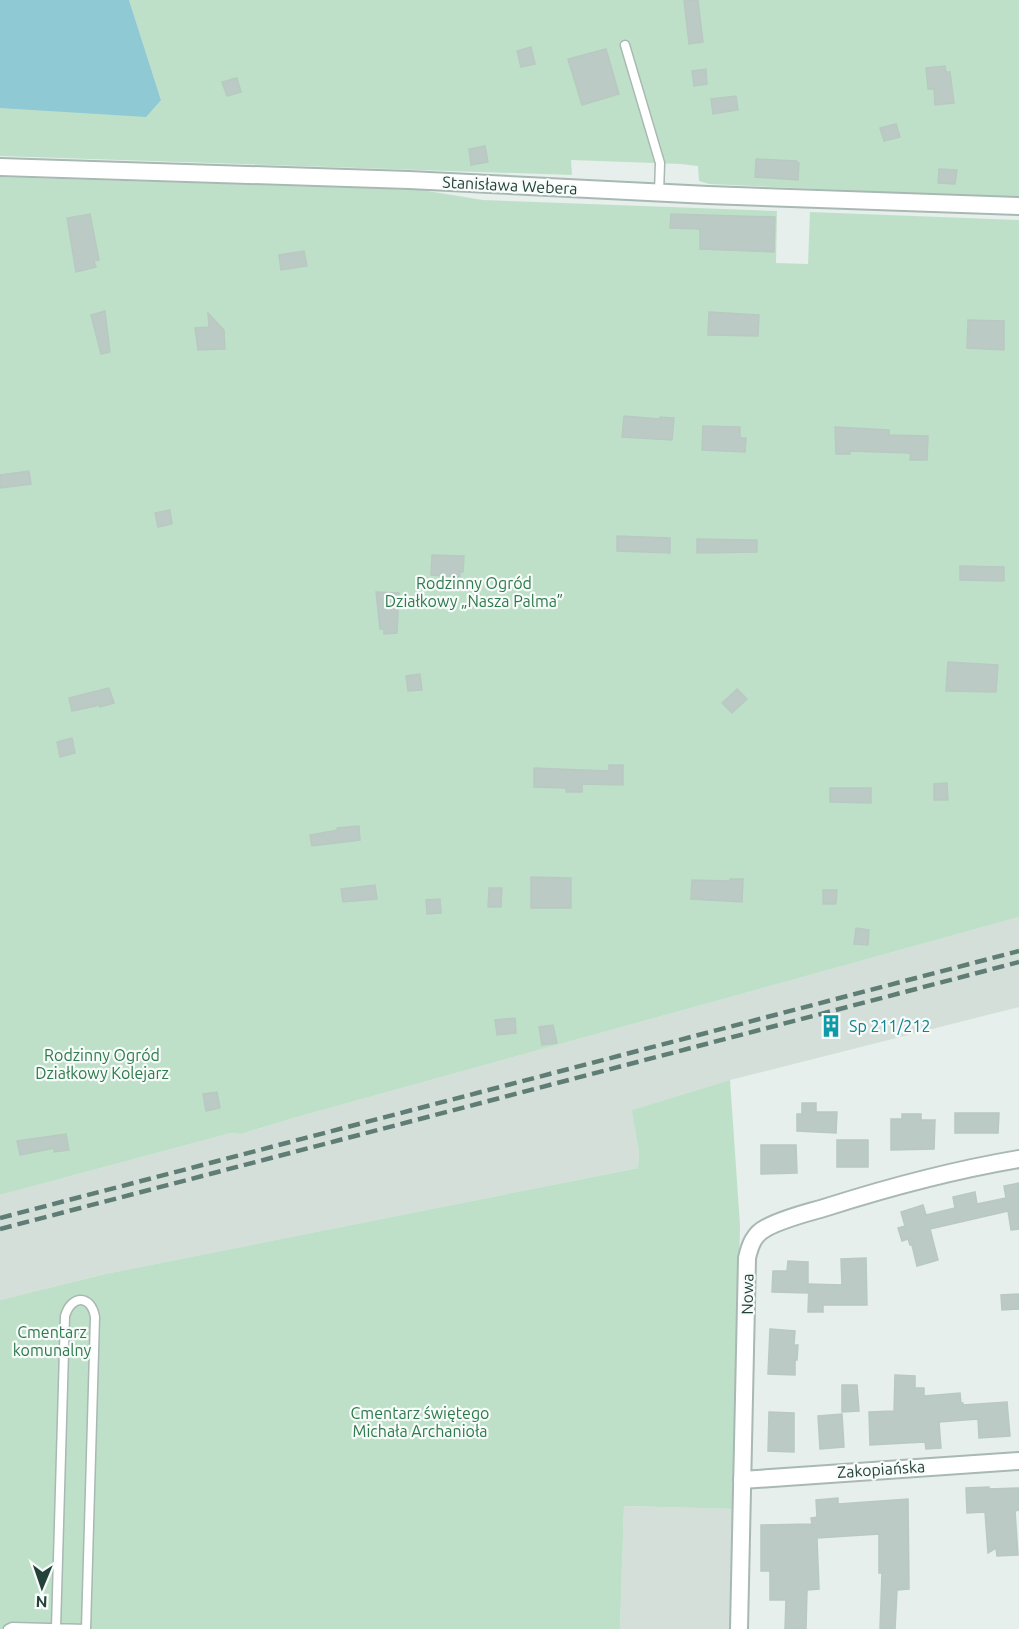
<svg xmlns="http://www.w3.org/2000/svg" width="1019" height="1629" viewBox="0 0 1019 1629" font-family="Ubuntu,sans-serif">
<style>
.built{fill:#d4dfda}
.green{fill:#bfe0c8}
.water{fill:#8ec9d4}
.building{fill:#bbcac4;stroke:#b8c9c2;stroke-width:1.5}
.lines{fill:none;stroke-linecap:round;stroke-linejoin:round}
.lane-casing{stroke:#a8b8b2;stroke-width:11}
.street-casing{stroke:#a8b8b2;stroke-width:20}
.lane{stroke:#fff;stroke-width:8}
.street{stroke:#fff;stroke-width:16}
.rail{stroke:#5f7d75;stroke-width:4.5;stroke-dasharray:12 6;stroke-linecap:butt}
.labels{text-anchor:middle;dominant-baseline:central;stroke-width:4.5;stroke-linejoin:round;paint-order:stroke}
.street-label{font-size:16px;fill:#24423a;stroke:#f7fbf9}
.park-label{font-size:16px;fill:#2d7a4b;stroke:#f7fbf9}
.culture-label{font-size:16px;fill:#0d838f;stroke:#f7fbf9;text-anchor:start}
</style>
<rect width="100%" height="100%" fill="#e6efeb"/>
<g class="built">
<polygon points="1019,917 1019,1007 730,1080 633,1110 639,1153 638,1168 105,1274 0,1300 0,1195 231,1133 241,1134 297,1117"/>
<polygon points="624,1506 734,1509 731,1629 620,1629"/>
</g>
<g class="green">
<polygon points="129,0 1019,0 1019,198 709,184 699,181 698,166 681,164 571,160 572,175 0,156 0,108 161,100"/>
<polygon points="0,177 421,190 483,200 777,211 776,263 808,264 810,212 1019,220 1019,917 297,1117 241,1134 231,1133 0,1195"/>
<polygon points="730,1080 740,1225 734,1509 624,1506 620,1629 0,1629 0,1300 105,1274 638,1168 639,1153 632,1110"/>
</g>
<polygon class="water" points="0,0 129,0 161,100 146,117 0,108"/>
<g class="building">
<polygon points="684,0 698,0 703,42 689,44"/>
<polygon points="531,47 535,64 521,67 517,51"/>
<polygon points="606,49 619,94 582,105 568,59"/>
<polygon points="945,66 946,72 950,72 954,103 935,105 934,89 928,89 926,68"/>
<polygon points="706,69 707,84 694,86 692,71"/>
<polygon points="237,78 241,92 227,96 222,82"/>
<polygon points="736,96 738,110 713,114 711,99"/>
<polygon points="896,124 900,137 884,141 880,128"/>
<polygon points="485,146 488,162 471,165 469,149"/>
<polygon points="756,159 797,161 797,163 799,163 798,180 755,177"/>
<polygon points="939,169 957,170 955,184 938,183"/>
<polygon points="90,214 99,260 94,261 96,267 76,272 67,218"/>
<polygon points="671,214 775,217 774,252 700,249 700,229 670,228"/>
<polygon points="304,251 307,266 281,270 279,255"/>
<polygon points="105,311 110,352 101,354 91,315"/>
<polygon points="709,312 759,315 758,336 708,335"/>
<polygon points="208,313 224,330 225,349 198,350 195,328 209,327"/>
<polygon points="968,320 1004,321 1004,350 967,348"/>
<polygon points="624,416 660,419 660,417 674,418 672,440 622,437"/>
<polygon points="703,426 740,427 740,438 746,438 745,452 702,450"/>
<polygon points="835,427 889,430 889,435 928,436 927,460 910,460 911,454 908,453 850,451 850,454 836,454"/>
<polygon points="29,471 31,484 0,488 0,475"/>
<polygon points="170,510 172,524 158,527 155,513"/>
<polygon points="617,536 670,538 670,553 617,551"/>
<polygon points="697,539 757,540 757,552 697,553"/>
<polygon points="432,555 464,556 463,572 460,572 460,577 431,575"/>
<polygon points="960,566 1004,567 1004,581 960,580"/>
<polygon points="376,592 399,593 397,633 384,634 384,629 380,629"/>
<polygon points="948,662 998,665 996,692 946,691"/>
<polygon points="420,674 422,690 408,691 406,676"/>
<polygon points="109,688 114,703 100,707 100,705 72,711 69,698"/>
<polygon points="737,689 747,699 732,713 722,703"/>
<polygon points="72,738 75,753 60,757 57,742"/>
<polygon points="609,765 623,765 623,785 582,784 582,792 566,792 566,788 534,787 534,768 609,771"/>
<polygon points="947,783 948,800 934,800 934,784"/>
<polygon points="830,788 871,788 871,803 830,802"/>
<polygon points="359,826 360,840 312,846 310,835 338,830 337,828"/>
<polygon points="531,877 571,878 571,908 531,908"/>
<polygon points="730,879 743,879 742,902 691,899 692,880 730,881"/>
<polygon points="375,885 377,899 343,902 341,889"/>
<polygon points="489,888 502,888 501,907 488,907"/>
<polygon points="823,890 837,890 836,904 823,904"/>
<polygon points="440,899 441,913 427,914 426,900"/>
<polygon points="856,928 869,930 868,945 854,944"/>
<polygon points="515,1018 516,1033 497,1035 495,1020"/>
<polygon points="553,1025 557,1043 542,1045 539,1027"/>
<polygon points="217,1092 220,1108 206,1111 203,1094"/>
<polygon points="802,1103 816,1103 816,1112 837,1112 836,1133 797,1131 797,1114 802,1114"/>
<polygon points="955,1113 999,1113 998,1133 955,1133"/>
<polygon points="902,1114 921,1114 921,1120 935,1120 934,1149 891,1150 891,1119 902,1119"/>
<polygon points="66,1134 69,1150 54,1152 54,1148 20,1155 17,1141"/>
<rect x="837" y="1140" width="31" height="27"/>
<polygon points="761,1145 796,1145 797,1173 761,1174"/>
<polygon points="1019,1183 1019,1229 1011,1230 1008,1211 930,1229 938,1260 917,1266 912,1245 910,1245 908,1239 902,1241 898,1228 905,1226 901,1212 923,1205 926,1215 955,1208 953,1197 975,1192 977,1204 1006,1198 1004,1186"/>
<polygon points="866,1258 867,1305 823,1305 823,1312 808,1312 809,1284 842,1285 841,1259"/>
<polygon points="788,1261 808,1262 808,1293 772,1292 773,1271 787,1271"/>
<polygon points="1019,1294 1019,1309 1002,1310 1001,1295"/>
<polygon points="770,1329 795,1331 794,1345 798,1345 797,1360 795,1360 795,1375 768,1374"/>
<polygon points="895,1375 915,1376 915,1388 924,1388 924,1396 960,1393 961,1403 963,1403 963,1405 1007,1402 1010,1436 979,1438 978,1419 939,1422 941,1448 926,1449 925,1442 870,1445 869,1412 894,1411"/>
<polygon points="842,1385 857,1385 859,1411 842,1412"/>
<polygon points="769,1412 794,1413 794,1452 768,1451"/>
<polygon points="842,1414 844,1447 820,1449 818,1416"/>
<polygon points="989,1487 989,1489 1019,1488 1019,1510 1015,1511 1018,1555 997,1556 996,1548 988,1553 985,1512 967,1513 966,1488"/>
<polygon points="838,1498 838,1504 908,1499 909,1589 897,1590 895,1629 880,1629 882,1573 879,1573 879,1534 817,1538 819,1589 807,1590 806,1629 785,1629 786,1600 770,1600 770,1571 761,1571 761,1525 812,1524 811,1518 817,1517 816,1500"/>
</g>
<g class="lines">
<g class="lane-casing">
<g id="lane">
<polyline points="625,45 660,163 659,193"/>
<path d="M8 1629 12 1627 86 1629 95 1317C91 1294 71 1295 65 1316L56 1628"/>
</g>
</g>
<g class="street-casing">
<g id="street">
<polyline points="0,167 409,180 708,195 1019,206"/>
<polyline points="742,1480 1019,1461"/>
<path d="M739 1629 747 1258C750 1245 754 1234 766 1228 784 1218 807 1213 827 1207 890 1187 954 1170 1019 1159"/>
</g>
</g>
<use href="#lane" class="lane"/>
<use href="#street" class="street"/>
<g class="rail">
<polyline points="0,1218 1019,951"/>
<polyline points="0,1229 1019,962"/>
</g>
</g>
<defs>
<g id="building-bare" transform="scale(1.8)"><path d="M-4-6H4V6H1V3H-1V6H-4ZM-2.5-4.3h1.7v1.8h-1.7ZM.8-4.3h1.7v1.8H.8ZM-2.5-1h1.7V.8h-1.7ZM.8-1h1.7V.8H.8Z" fill="#0f9aa8" stroke="#f7fbf9" stroke-width="2.5" paint-order="stroke"/></g>
</defs>
<g fill-rule="evenodd">
<use href="#building-bare" x="831" y="1026"/>
</g>
<g class="labels">
<g class="street-label">
<text transform="translate(510 185) rotate(3)">Stanisława Webera</text>
<text transform="translate(747 1294) rotate(-89)">Nowa</text>
<text transform="translate(881 1469) rotate(-4)">Zakopiańska</text>
</g>
<g class="park-label">
<text x="474" y="583">Rodzinny Ogród<tspan x="474" dy="18">Działkowy „Nasza Palma”</tspan></text>
<text x="102" y="1055">Rodzinny Ogród<tspan x="102" dy="18">Działkowy Kolejarz</tspan></text>
<text x="52" y="1332">Cmentarz<tspan x="52" dy="18">komunalny</tspan></text>
<text x="420" y="1413">Cmentarz świętego<tspan x="420" dy="18">Michała Archanioła</tspan></text>
</g>
<g class="culture-label">
<text x="849" y="1026">Sp 211/212</text>
</g>
</g>
<g transform="translate(42 1587) rotate(182)" stroke="#f7fbf9" stroke-width="4.5" paint-order="stroke">
<path d="M0-4.5L10 22L0 15L-10 22Z" fill="#24423a"/>
<text y="-9" font-size="16" font-weight="bold" text-anchor="middle" fill="#24423a">N</text>
</g>
</svg>
